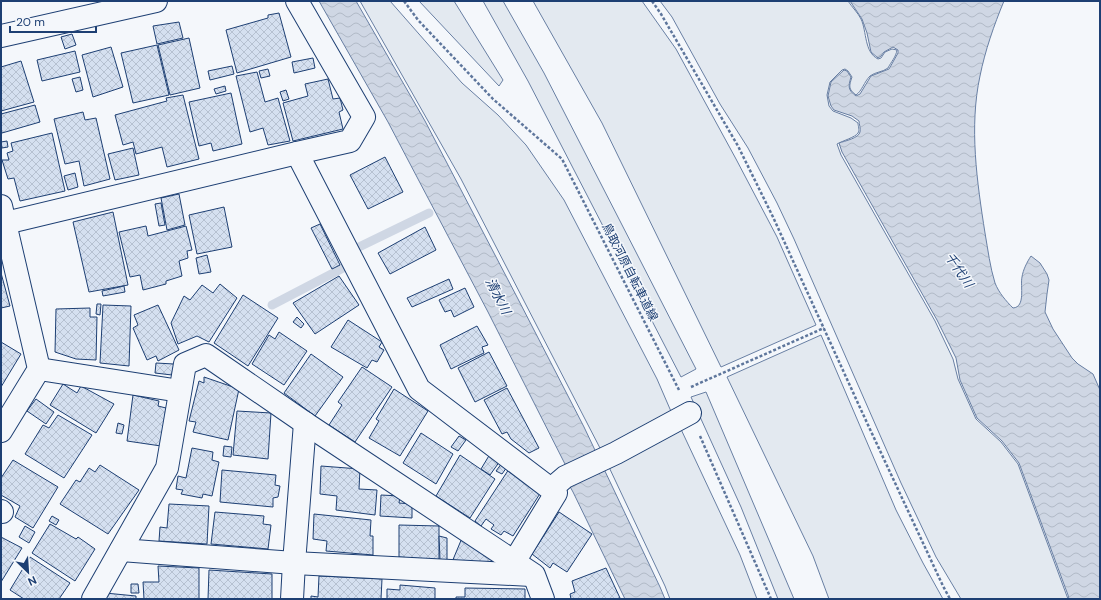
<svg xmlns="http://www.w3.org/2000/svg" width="1101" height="600" viewBox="0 0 1101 600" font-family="'DM Sans','Noto Sans JP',sans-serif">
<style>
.green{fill:#e3e9f0;stroke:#687fa3}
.water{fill:url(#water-waves);stroke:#687fa3}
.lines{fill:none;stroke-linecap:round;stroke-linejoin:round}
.stream{stroke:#cfd7e4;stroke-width:9}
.building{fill:url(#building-cross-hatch);stroke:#1d3f73}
.minor-casing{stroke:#1d3f73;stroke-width:24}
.path{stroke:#5e769c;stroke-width:2.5;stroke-dasharray:3 2;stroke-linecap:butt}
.minor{stroke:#f4f7fb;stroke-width:22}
.labels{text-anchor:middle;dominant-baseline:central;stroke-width:3;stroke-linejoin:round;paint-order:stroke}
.street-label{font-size:12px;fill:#1d3f73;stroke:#f4f7fb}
.water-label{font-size:13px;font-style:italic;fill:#1d3f73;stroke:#f4f7fb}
</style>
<defs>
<pattern id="water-waves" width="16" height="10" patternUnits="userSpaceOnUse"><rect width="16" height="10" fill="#cfd7e4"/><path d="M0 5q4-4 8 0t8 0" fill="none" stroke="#b1bac7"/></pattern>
<pattern id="building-cross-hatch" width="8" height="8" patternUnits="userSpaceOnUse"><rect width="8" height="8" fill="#d5e0f0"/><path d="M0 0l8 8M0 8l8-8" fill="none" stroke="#b6c1d1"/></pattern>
</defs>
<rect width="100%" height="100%" fill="#f4f7fb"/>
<g class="green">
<polygon points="360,1 390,1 462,83 498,115 526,145 564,200 657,379 673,416 601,450 461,179"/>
<polygon points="419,1 454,1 503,80 499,86"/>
<polygon points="483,1 503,1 544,73 696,369 681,377 528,81"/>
<polygon points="533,1 642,1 676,49 736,159 777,237 816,325 721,367 602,123"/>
<path d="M660 1H848C852 7 858 13 861 19 867 32 864 52 878 59L881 58 885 52 892 49 897 50C896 57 891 62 888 68 883 72 875 72 870 76 864 82 862 91 856 95 848 89 849 86 852 77L848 71 845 69 842 70 830 82 827 95 829 106 833 111 851 118 858 123C858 126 860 130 858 133 856 137 842 141 837 144L841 155 935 321 953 359 958 379 976 419 1001 442 1018 464 1068 599H961L936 557 901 483 794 239 777 203 748 148 720 104 672 17Z"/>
<polygon points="821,335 896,510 923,563 943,599 829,599 813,556 727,377"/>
<polygon points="706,392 794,599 778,599 741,507 691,397"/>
<polygon points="679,425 740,555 757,599 670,599 665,586 608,465"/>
</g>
<g class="water">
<polygon points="319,1 356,1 425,121 518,299 584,427 660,587 665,599 625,599 573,492 568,483 568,470 488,312 388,122"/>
<path d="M850 1H1004C994 25 985 51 980 76 969 127 977 182 985 233 988 250 990 267 995 283 999 293 1006 301 1013 308 1026 307 1020 286 1022 277 1023 270 1027 262 1031 256L1040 263 1047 274 1049 280 1047 294 1045 312 1053 329 1072 358 1078 364 1093 374 1100 390V599H1069L1068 595 1019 463 1002 441 977 418 960 380 956 358 937 320 842 152 839 143C845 141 859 138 860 132 861 129 859 124 859 121L852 116 834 110 831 106 828 96 831 82 844 70 847 71 851 77C848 87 848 90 856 96L860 94 871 76 889 69 898 53V50L893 47 884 52 881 56 878 58 871 52 867 33 862 19Z"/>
</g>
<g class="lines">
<g class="stream">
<polyline points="359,247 429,213"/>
<polyline points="272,305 343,268"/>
</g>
</g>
<g class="building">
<polygon points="279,13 291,57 237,73 226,30 268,18 268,15"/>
<polygon points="179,22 183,38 157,44 153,26"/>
<polygon points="72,34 76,45 65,49 61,37"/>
<polygon points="189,38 200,88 170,95 158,45"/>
<polygon points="157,45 169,95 133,103 121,53"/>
<polygon points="111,47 123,87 93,97 82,55"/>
<polygon points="75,51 80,72 42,81 37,60"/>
<polygon points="313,58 315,68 294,73 292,62"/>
<polygon points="21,61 34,102 1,111 1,67"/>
<polygon points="232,66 234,74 210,80 208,71"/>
<polygon points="268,69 270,76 261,78 259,71"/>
<polygon points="257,72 265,102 278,98 290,141 268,145 263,128 250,132 236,76"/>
<polygon points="80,77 83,90 76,92 72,79"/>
<polygon points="328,79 333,99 340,98 343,110 339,112 343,129 293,141 283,103 308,96 305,84"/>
<polygon points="225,86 226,91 216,94 214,89"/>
<polygon points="286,90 289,99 283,101 280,92"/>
<polygon points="231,93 242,144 213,151 211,143 199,146 189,102"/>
<polygon points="183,95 199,159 167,167 162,147 136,154 133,142 123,145 115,115 167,101 166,98"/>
<polygon points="35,105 40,122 2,133 1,128 1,114"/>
<polygon points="83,112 85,120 96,118 110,179 84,186 79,161 65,164 54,119"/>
<polygon points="52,133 65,191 20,201 14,178 8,179 2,160 9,160 7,153 13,151 11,143"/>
<polygon points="7,141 8,147 2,148 1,142"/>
<polygon points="133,148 139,175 115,180 108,154"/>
<polygon points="385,157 403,192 368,209 350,175"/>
<polygon points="75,173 78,187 68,190 64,176"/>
<polygon points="179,194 185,225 167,230 161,198"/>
<polygon points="161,203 165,225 159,226 155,204"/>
<polygon points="224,207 232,247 197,254 189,215"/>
<polygon points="113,212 128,285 89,292 73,222"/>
<polygon points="320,224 340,265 332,269 311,228"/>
<polygon points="146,226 148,236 186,226 192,250 187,251 188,258 179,261 182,276 166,281 166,284 143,290 140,275 130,277 119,232"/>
<polygon points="425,227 436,250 390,274 378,253"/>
<polygon points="207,255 211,272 199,274 196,258"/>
<polygon points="1,273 10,306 1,308"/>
<polygon points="339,276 359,305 315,334 293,303"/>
<polygon points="449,279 453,289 412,307 407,298"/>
<polygon points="220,284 237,298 209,342 197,336 178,344 171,323 184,296 190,300 202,285 213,293"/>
<polygon points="124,286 125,292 103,296 102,291"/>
<polygon points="465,288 474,307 454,317 451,310 445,312 439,300"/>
<polygon points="243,295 278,318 248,366 214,343"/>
<polygon points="97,304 101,304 100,315 96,314"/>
<polygon points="103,305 131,306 129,366 100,363"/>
<polygon points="158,305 179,350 158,361 156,356 147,360 133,328 138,325 134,315"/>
<polygon points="90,308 90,317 97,317 96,360 76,359 55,352 56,309"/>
<polygon points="297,317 304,324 301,328 293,322"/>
<polygon points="348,320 382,342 379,347 384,350 377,362 372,360 367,368 331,347"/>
<polygon points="477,326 488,345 482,347 484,353 451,369 440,345"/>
<polygon points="279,332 307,351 284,385 252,364 269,335 275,339"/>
<polygon points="1,342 21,354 1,387"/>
<polygon points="489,352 507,386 475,402 458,368"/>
<polygon points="311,354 343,377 315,416 284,393"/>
<polygon points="156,363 174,364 172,375 155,373"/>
<polygon points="362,367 392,387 355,442 329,425 342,405 338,402"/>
<polygon points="204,377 239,389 228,440 193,432 196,422 189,421 199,381 204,383"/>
<polygon points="63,384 77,393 81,386 114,404 96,433 50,405"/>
<polygon points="507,388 539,448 529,453 511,439 507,432 502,434 484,400"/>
<polygon points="394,389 428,411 400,456 369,438 379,421 376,419"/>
<polygon points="133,395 159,401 158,406 166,408 161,446 127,441"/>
<polygon points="36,399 54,412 46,424 27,411"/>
<polygon points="237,411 271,413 268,459 233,455"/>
<polygon points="58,415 92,435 64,478 25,454 43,425 49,428"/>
<polygon points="118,423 124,425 122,434 116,433"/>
<polygon points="421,433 453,454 436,484 403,463"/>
<polygon points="459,436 466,440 458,451 451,447"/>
<polygon points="224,446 232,447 231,457 223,456"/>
<polygon points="192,448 213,452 212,460 219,462 212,496 203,494 202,498 181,494 183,490 176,489 178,476 186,478"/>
<polygon points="490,454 500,461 490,475 481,469"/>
<polygon points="460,455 495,479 470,518 436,496"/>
<polygon points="13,460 58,487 33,528 15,517 20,506 1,495 1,478"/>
<polygon points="502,463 507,467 502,474 496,471"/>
<polygon points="100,465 139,490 108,534 60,504 76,480 80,482 89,468 95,472"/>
<polygon points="321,466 360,469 359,489 377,490 375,515 336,510 337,496 320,494"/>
<polygon points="509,469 541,492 513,536 504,531 501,535 491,529 494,525 486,519 481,526 475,521"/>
<polygon points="222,470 276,475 275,485 280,486 278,497 273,498 273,507 220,502"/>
<polygon points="381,495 400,496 399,503 412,504 412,518 380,516"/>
<polygon points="169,504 209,506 207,544 159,541 160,527 167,528"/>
<polygon points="215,512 264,516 263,524 271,525 268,549 211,544"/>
<polygon points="559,512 592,534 567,572 553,563 550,568 532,554"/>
<polygon points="314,514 371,520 370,536 373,536 373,555 326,551 327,541 313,539"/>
<polygon points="52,516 59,520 56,525 49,521"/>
<polygon points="50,524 76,539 78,537 95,549 75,581 32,553"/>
<polygon points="399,525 439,526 439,560 399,557"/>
<polygon points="25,526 35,532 29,543 19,537"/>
<polygon points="439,536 447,538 447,560 440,560"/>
<polygon points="1,537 22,548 1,582"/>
<polygon points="462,538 492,558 491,564 452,562"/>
<polygon points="30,557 70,583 59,599 24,599 10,590"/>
<polygon points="158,566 199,568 199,599 144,599 143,582 159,582"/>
<polygon points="606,568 620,598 616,599 571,599 570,594 575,592 572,581"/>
<polygon points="209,570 272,574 272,599 208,599"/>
<polygon points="319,576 382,579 381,599 311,599 311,596 318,597"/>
<polygon points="131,584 138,584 139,593 131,593"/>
<polygon points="400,585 435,588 435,599 387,599 387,589 400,590"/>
<polygon points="465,588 525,589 525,599 456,599 456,597 465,597"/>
<polygon points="105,593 136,596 136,599 104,599"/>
</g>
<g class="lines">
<g class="minor-casing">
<g id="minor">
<polyline points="1,36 156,1"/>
<polyline points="297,153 419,389 556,493 514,562"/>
<polyline points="1,206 39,369 1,431"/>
<polyline points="1,224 297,153 350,141 364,117 297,1"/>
<polyline points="39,369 180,391"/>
<polyline points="551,489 565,477 616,453 690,413"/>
<polyline points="1,511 2,512"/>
<polyline points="121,550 294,563 531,575"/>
<polyline points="93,599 167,468 185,364 206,355 305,423 534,575 543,599"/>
<polyline points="292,599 294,563 305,423"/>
</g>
</g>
<g class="path">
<polyline points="404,1 418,20 493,99 562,159 679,390"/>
<polyline points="652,1 661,14 738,146 773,217 862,412 943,586 950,599"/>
<polyline points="691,387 824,328"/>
<polyline points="700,436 771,599"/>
</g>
<use href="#minor" class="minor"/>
</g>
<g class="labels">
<g class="street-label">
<text transform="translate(630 272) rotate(63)">鳥取河原自転車道線</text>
</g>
<g class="water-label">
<text transform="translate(959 270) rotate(55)">千代川</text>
<text transform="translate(498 296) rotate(63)">清水川</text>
</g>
</g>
<rect width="1101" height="600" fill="none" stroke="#1d3f73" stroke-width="4"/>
<g transform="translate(28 572) rotate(155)" stroke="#f4f7fb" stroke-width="3" paint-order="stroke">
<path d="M0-3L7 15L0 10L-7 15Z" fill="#1d3f73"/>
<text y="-6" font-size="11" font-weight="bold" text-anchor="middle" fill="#1d3f73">N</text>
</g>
<path d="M10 26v6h86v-6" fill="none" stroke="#1d3f73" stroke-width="2"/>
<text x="16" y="26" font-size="12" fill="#1d3f73" stroke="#f4f7fb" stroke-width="3" paint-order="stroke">20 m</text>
</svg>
